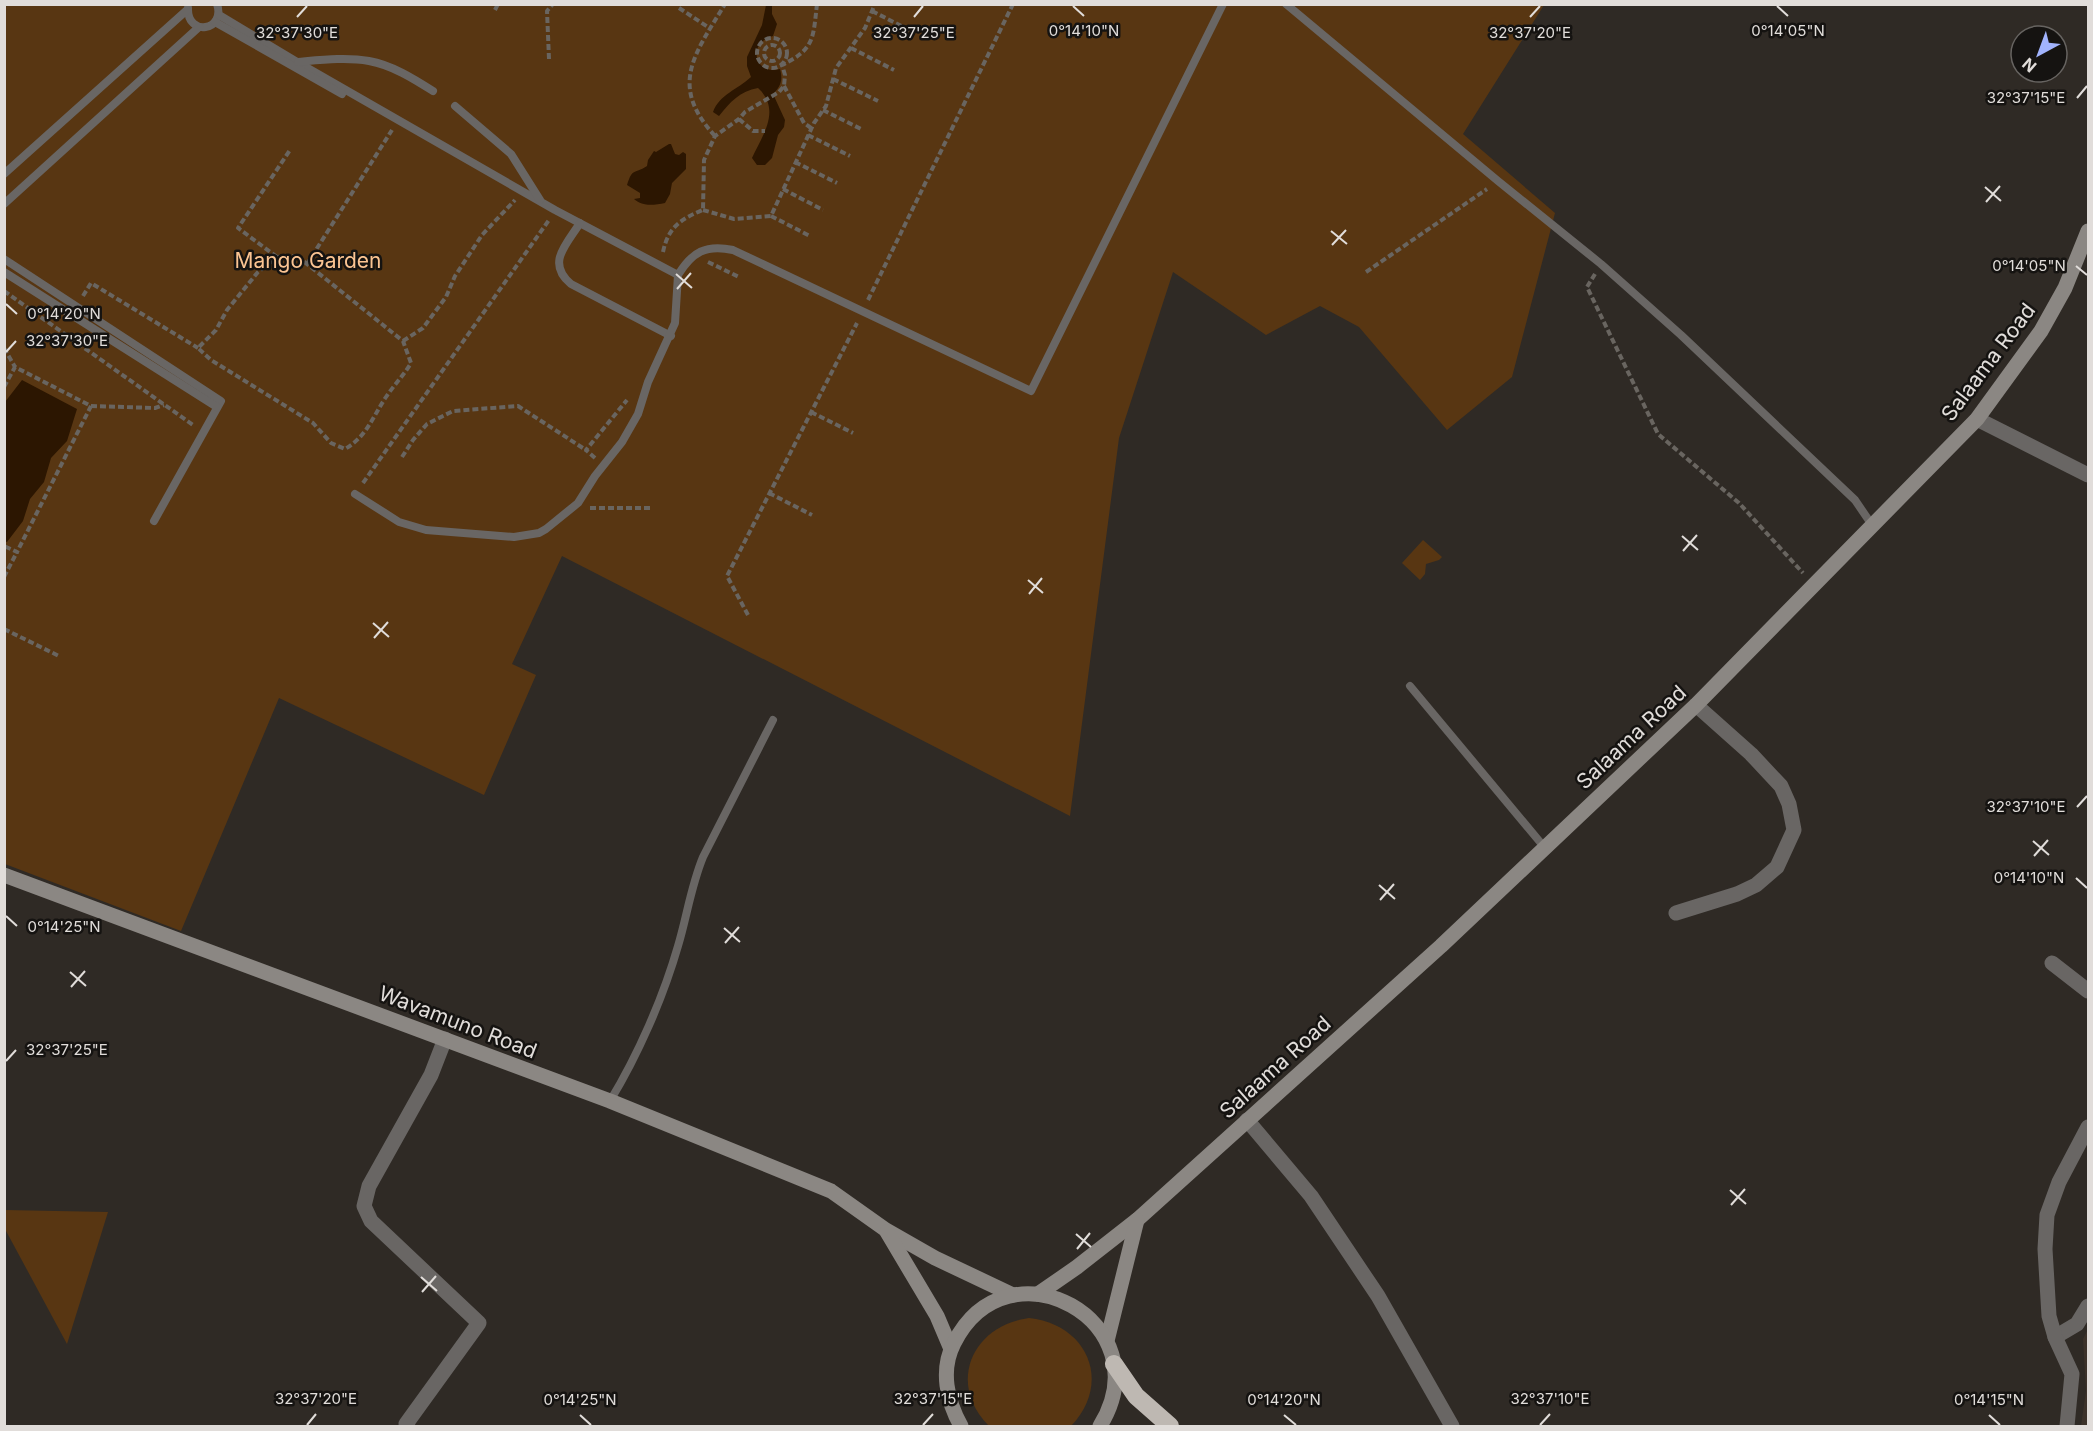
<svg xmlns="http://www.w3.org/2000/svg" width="2093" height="1431" viewBox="0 0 2093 1431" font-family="Inter,sans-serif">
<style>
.built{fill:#3c322a}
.green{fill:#583612}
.water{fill:#2c1601}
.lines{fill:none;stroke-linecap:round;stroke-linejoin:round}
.path{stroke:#696560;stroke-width:4;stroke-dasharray:6 3;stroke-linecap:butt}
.lane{stroke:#696664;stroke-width:8}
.street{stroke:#696664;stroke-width:15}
.secondary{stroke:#8b8783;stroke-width:15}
.highway{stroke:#beb8b2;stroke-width:18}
.ticks{fill:none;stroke:#e1ddda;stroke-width:2}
.labels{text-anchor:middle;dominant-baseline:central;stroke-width:5;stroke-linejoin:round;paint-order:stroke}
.park-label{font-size:21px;fill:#fbc492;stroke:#151311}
.street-label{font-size:21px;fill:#e1ddda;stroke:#151311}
.ticks-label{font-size:15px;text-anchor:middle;fill:#e1ddda;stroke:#151311;stroke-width:5;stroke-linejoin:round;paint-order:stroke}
</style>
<rect width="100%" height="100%" fill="#2f2a25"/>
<polygon class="built" points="2088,1329 2088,1426 2081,1426 2086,1391 2083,1339"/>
<g class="green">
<polygon points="4,5 1544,5 1463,134 1555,213 1512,377 1447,430 1359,327 1320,306 1266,335 1173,272 1119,438 1070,816 562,556 512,664 536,675 484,795 279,698 181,931 5,864"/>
<polygon points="1423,540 1442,557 1439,560 1426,564 1425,574 1420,580 1402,563"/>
<polygon points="5,1210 108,1212 67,1344 5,1229"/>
<path d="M1029 1318C1087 1324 1113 1382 1071 1426H989C947 1384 971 1326 1029 1318Z"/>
</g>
<g class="water">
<path d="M766 5H772V14L777 24 773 36C746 43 755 76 780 69 783 80 781 86 773 94L785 120 784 127 778 135 772 158 765 165H757L752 158C762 136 782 110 758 88 740 91 730 102 719 116L713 112C720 94 737 90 751 77L747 66V57L762 25Z"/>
<path d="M669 144H671L675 154 679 155 683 152 686 154V169L672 183 670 194 665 203C654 205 643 207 634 199L640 198V193L627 185C633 167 633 175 647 166L648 160 654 151 656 152Z"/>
<polygon points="22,380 77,409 67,441 51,458 44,482 30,499 23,521 7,542 4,541 5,402"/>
</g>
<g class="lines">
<g class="path">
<polyline points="679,8 711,29"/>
<polyline points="495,10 498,4"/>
<polyline points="872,11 913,32"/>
<circle cx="772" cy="53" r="15"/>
<circle cx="772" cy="53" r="8"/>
<polyline points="851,48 894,70"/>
<polyline points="549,59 547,11 553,4"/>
<polyline points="833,79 878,101"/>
<polyline points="784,86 804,123 811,128"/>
<polyline points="823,110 863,130"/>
<polyline points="739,119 753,131 765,131"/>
<polyline points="808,135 850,156"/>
<path d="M715 136C668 85 695 54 725 4"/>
<polyline points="795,162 837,183"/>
<polyline points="783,189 823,210"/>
<polyline points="703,210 734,219 771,216 814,123 826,106 836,68 865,28 875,4"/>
<polyline points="771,216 810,236"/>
<path d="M663 252C668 228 680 219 703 210L704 160 715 136 739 119 745 112 779 92 784 86 785 75 782 65C815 49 813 38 817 4"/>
<path d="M297 256 403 341 411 363C404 375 394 385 386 397 372 418 367 436 345 449L331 443 313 423 211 360 198 348 216 330 227 310 258 272 277 257Z"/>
<polyline points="277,257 238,228 290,150"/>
<polyline points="708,262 739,277"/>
<polyline points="307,264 392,130"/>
<polyline points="1366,272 1487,189"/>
<polyline points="1595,274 1587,287 1658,434 1739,503 1803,573"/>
<polyline points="4,291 193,425"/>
<polyline points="83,296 91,283 198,348"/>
<polyline points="868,300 1013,4"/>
<polyline points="403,341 423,328 446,297 455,276 482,235 515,200"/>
<polyline points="4,348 15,367"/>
<polyline points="4,387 15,367 91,406 17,552 4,546"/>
<polyline points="91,406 155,408 164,405"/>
<polyline points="811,412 853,433"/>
<polyline points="402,457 413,440 427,424 453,411 518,406 586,450"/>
<polyline points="595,458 586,450 627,400"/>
<polyline points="363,483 549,220"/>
<polyline points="769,493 812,515"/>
<polyline points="590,508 652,508"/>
<polyline points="4,577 17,552"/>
<polyline points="748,615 727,576 857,323"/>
<polyline points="4,629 59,656"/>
</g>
<g class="lane">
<polyline points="1286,4 1498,181 1601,264 1681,335 1855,500 1872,525"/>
<path d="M188 8C187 37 226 31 217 4"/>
<path d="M219 15 297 62 555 210 678 275C692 252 706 244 733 250L1031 391 1223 4"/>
<polyline points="215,22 342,94"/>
<path d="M298 62C321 60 346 57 369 61 392 65 414 79 433 91"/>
<polyline points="455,106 511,154 540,200"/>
<polyline points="4,174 187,10"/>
<polyline points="4,204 199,27"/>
<path d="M580 223C566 245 546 263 571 284L671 336"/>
<polyline points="4,259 221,401 154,521"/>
<polyline points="4,272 217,407"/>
<polyline points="355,494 399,522 426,530 514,537 539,533 546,529 578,503 595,476 622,442 638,414 648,382 675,323 678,275"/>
<polyline points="1410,686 1545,848"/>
<path d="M610 1101C638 1055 663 998 678 946 687 916 691 886 703 857L773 720"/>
</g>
<g class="street">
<polyline points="1977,419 2088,475"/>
<polyline points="1676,913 1737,894 1756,885 1777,867 1794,830 1789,804 1781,786 1751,754 1696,705"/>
<polyline points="2052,963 2088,991"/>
<polyline points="1247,1120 1311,1196 1378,1296 1452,1426"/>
<polyline points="2055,1337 2077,1324 2088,1306"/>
<polyline points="408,1426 406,1424 479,1323 371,1221 364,1206 369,1186 431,1075 445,1039"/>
<polyline points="2067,1426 2072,1374 2055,1337 2049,1316 2045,1249 2047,1215 2059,1182 2088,1127"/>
</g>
<g class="secondary">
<polyline points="4,875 610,1101 831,1191 886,1230 935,1258 1013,1295"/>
<polyline points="887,1232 937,1316 951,1349"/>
<polyline points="1038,1294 1077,1267 1137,1220 1441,946 1696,705 1977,419 2041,331 2065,288 2088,231"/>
<polyline points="1107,1341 1137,1220"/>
<path d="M961 1426C947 1401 940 1370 954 1343 1008 1236 1164 1322 1100 1426"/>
</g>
<polyline class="highway" points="1114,1364 1136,1396 1170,1426"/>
</g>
<path class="ticks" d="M1073 6 1084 16M1777 6 1788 16M297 17 307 6M914 17 923 6M1530 17 1540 6M2077 98 2087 86M1985 187 2001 201M1986 202 2000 186M1331 231 1347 244M1332 245 1346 230M2076 266 2087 275M676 274 692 288M677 289 691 273M6 304 17 314M6 352 16 341M1682 536 1698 550M1683 551 1697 535M1028 580 1043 593M1029 594 1042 578M373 623 389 637M374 638 388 622M2077 807 2087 796M2033 841 2049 855M2034 856 2048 840M2076 878 2087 888M1379 885 1395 899M1380 900 1394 884M6 916 17 926M724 928 740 942M725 943 739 927M70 972 86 986M71 987 85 971M6 1061 16 1050M1730 1190 1746 1204M1731 1205 1745 1189M1076 1234 1091 1247M1077 1249 1090 1233M421 1277 437 1291M422 1292 436 1276M580 1415 591 1425M1284 1415 1296 1425M1989 1415 2000 1425M307 1425 316 1414M923 1425 933 1414M1540 1425 1550 1414"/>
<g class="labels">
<g class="park-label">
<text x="308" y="260">Mango Garden</text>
</g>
<g class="street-label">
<text transform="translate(1988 362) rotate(-53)">Salaama Road</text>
<text transform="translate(1631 737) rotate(-43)">Salaama Road</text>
<text transform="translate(458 1022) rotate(21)">Wavamuno Road</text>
<text transform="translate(1275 1067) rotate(-42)">Salaama Road</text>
</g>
</g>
<g class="ticks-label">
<text x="1788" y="36">0°14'05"N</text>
<text x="1084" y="36">0°14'10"N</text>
<text x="297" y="38">32°37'30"E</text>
<text x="914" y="38">32°37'25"E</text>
<text x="1530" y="38">32°37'20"E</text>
<text x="2026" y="103">32°37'15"E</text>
<text x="2029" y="271">0°14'05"N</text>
<text x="64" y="319">0°14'20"N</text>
<text x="67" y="346">32°37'30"E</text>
<text x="2026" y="812">32°37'10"E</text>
<text x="2029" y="883">0°14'10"N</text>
<text x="64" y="932">0°14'25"N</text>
<text x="67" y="1055">32°37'25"E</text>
<text x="316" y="1404">32°37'20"E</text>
<text x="933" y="1404">32°37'15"E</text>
<text x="1550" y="1404">32°37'10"E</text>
<text x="580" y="1405">0°14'25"N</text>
<text x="1284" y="1405">0°14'20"N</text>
<text x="1989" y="1405">0°14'15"N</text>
</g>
<rect width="2093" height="1431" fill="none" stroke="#e1ddda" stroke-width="12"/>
<g transform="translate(2039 54) rotate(221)"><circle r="28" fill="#151311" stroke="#676461" stroke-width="1.5"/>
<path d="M0-4.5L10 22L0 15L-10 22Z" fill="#a1b3fd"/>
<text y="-9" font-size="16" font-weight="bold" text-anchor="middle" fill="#e1ddda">N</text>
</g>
</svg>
